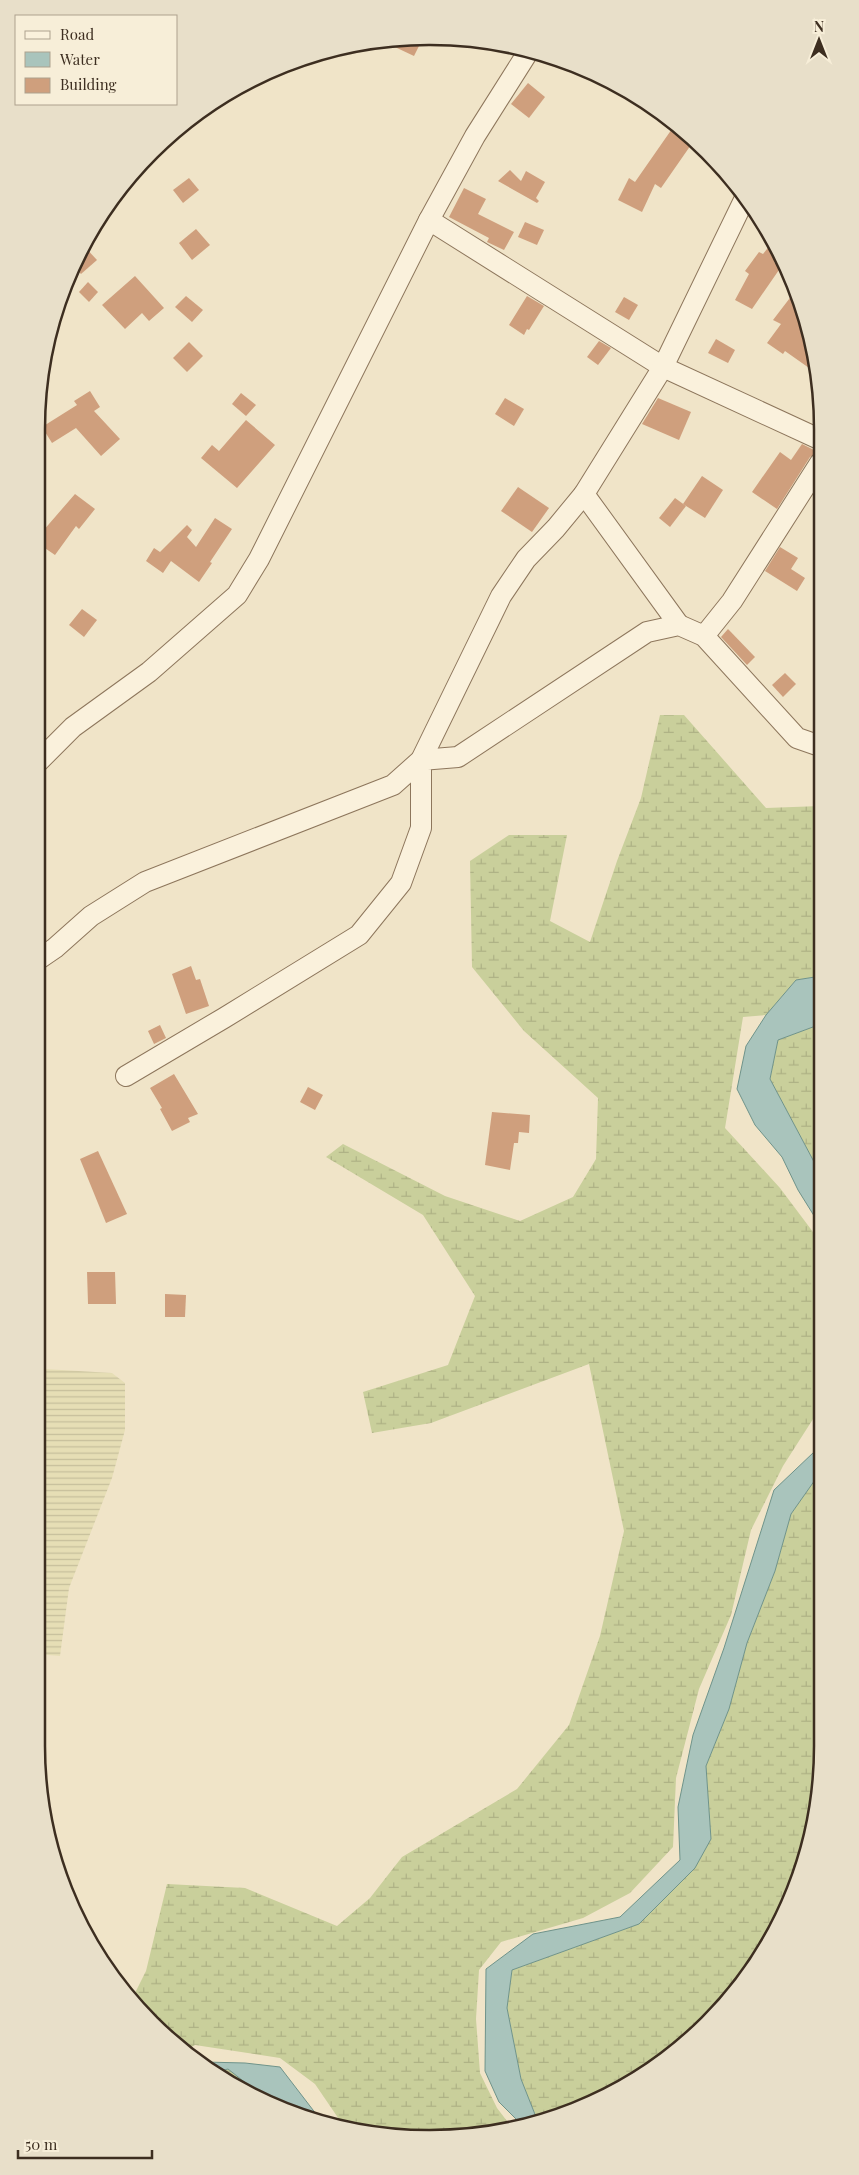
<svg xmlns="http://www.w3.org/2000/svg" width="859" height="2175" viewBox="0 0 859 2175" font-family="'Playfair Display',serif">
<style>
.farmland{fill:url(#farmland-rules)}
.wetland{fill:url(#wetland-marsh)}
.water{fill:#a9c4bc;stroke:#6f938a}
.building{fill:#cf9f7d}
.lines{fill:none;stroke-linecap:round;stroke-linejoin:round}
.minor-casing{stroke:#8d765c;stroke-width:22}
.minor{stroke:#faf1dc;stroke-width:20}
.rim{fill:none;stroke:#3d2e20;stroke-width:2.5}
</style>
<defs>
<pattern id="farmland-rules" width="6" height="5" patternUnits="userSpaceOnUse" patternTransform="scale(1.25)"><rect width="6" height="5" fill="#e6deb5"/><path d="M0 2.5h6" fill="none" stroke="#c6bf9b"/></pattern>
<pattern id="wetland-marsh" width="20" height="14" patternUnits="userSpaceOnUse" patternTransform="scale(1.25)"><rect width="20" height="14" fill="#c9cf9b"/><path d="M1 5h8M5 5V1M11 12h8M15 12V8" fill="none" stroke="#aeb285"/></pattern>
</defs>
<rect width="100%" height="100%" fill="#f0e4c8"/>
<polygon class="farmland" points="45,1369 112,1373 125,1383 125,1430 112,1478 69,1588 60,1656 36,1654 36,1379"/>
<g class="wetland">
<polygon points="660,715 684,715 766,808 820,806 821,976 796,980 766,1015 743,1017 725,1128 780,1188 822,1244 822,1405 783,1466 751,1530 731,1615 699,1689 676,1778 673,1847 630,1893 583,1918 501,1942 479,1970 476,2019 480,2073 497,2108 513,2129 507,2131 378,2135 345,2128 315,2084 280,2058 195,2045 188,2049 131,2001 146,1971 167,1884 245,1888 337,1926 370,1898 402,1857 517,1789 569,1725 600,1636 624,1531 589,1364 431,1423 372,1433 363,1392 448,1365 475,1296 423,1215 326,1157 343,1144 445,1196 520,1221 573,1197 596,1159 598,1098 524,1031 472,967 470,861 509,835 567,835 550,921 590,942 617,861 641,798"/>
<polygon points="821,1024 821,1175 770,1079 778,1040"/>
<polygon points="822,1470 823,1746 809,1848 782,1920 742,1985 648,2073 580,2109 538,2122 521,2079 507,2008 512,1970 639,1924 711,1839 706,1766 729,1709 747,1643 775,1571 791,1514"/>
<polygon points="228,2069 271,2103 233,2086 216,2072"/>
</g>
<g class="water">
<polygon points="821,976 821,1024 778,1040 770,1079 821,1175 821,1227 798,1190 782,1157 755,1125 737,1089 746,1046 766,1015 796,980"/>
<polygon points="822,1437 822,1470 791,1514 775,1571 747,1643 729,1709 706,1766 711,1839 695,1868 639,1924 512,1970 507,2008 521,2079 538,2122 523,2126 499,2102 485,2071 486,1969 533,1934 620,1917 680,1860 678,1807 693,1735 724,1648 774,1490 814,1452"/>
<polygon points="204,2062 245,2063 280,2067 323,2123 303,2118 271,2103 228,2069 216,2072"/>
</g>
<g class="building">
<polygon points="423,38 414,56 380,40 408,39"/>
<polygon points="528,83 545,97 529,118 511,104"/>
<polygon points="674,126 693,142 661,188 655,184 642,212 618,200 629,178 635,182"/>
<polygon points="510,170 521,181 526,171 545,182 536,198 539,201 537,203 498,181"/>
<polygon points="189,178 199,190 183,203 173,190"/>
<polygon points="464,188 486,199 478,214 514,232 504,250 487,242 489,238 449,217"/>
<polygon points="525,222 544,230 537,245 518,237"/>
<polygon points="196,229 210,245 192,260 179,243"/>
<polygon points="771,244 779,256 774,262 781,267 752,309 735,300 749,274 745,271 759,252 763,254"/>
<polygon points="83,245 97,260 81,274 73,266"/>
<polygon points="135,276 164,308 149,321 142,313 125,329 102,305"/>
<polygon points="88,282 98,292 89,302 79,292"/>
<polygon points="796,290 812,352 819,375 785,351 783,354 767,343 781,324 773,320"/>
<polygon points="186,296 203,310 192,322 175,307"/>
<polygon points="527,296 544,306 529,330 527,329 524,335 509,325"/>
<polygon points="624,297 638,305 629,320 615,312"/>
<polygon points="716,339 735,350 728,363 708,353"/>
<polygon points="599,341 611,348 598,365 587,357"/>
<polygon points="189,342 203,356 187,372 173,358"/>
<polygon points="90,391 100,407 94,411 120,439 101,456 76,428 52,443 42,427 77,405 74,401"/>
<polygon points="241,393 256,405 246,416 232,404"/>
<polygon points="505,398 524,409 514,426 495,414"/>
<polygon points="658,398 691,412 679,440 642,424"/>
<polygon points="246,420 275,445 237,488 201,458 212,445 219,451"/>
<polygon points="802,444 818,452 810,457 777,509 752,492 780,452 791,460"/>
<polygon points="702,476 723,490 705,518 683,504"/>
<polygon points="518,487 549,508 532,532 501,511"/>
<polygon points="75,494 95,509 79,529 76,526 55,555 36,542 36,539"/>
<polygon points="675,498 686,506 670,527 659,518"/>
<polygon points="215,518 232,529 210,562 212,563 199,582 171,561 163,573 146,561 154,548 160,552 187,525 192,530 187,537 196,547"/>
<polygon points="780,547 798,558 791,569 805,578 797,591 765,571"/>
<polygon points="82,609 97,620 84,637 69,625"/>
<polygon points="728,629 755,657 747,665 721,637"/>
<polygon points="785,673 796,684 783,697 772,685"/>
<polygon points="191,966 196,980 200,979 209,1006 186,1014 172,974"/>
<polygon points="160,1025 166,1038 154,1044 148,1031"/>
<polygon points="174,1074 198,1114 188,1118 190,1122 172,1131 160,1109 162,1108 150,1088"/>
<polygon points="308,1087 323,1095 315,1110 300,1102"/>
<polygon points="492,1112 530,1115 529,1133 519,1132 518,1143 514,1143 510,1170 485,1165"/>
<polygon points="98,1151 127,1214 106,1223 80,1159"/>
<polygon points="87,1272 115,1272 116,1304 88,1304"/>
<polygon points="165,1294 186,1295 185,1317 165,1317"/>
</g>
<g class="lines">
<g class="minor-casing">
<g id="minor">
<polyline points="429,220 663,367 819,439"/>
<polyline points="584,494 679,625"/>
<polyline points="704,636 732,601 820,463"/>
<polyline points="36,764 73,727 149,672 237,595 259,559 429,220 475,136 530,49"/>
<polyline points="36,961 55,948 91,916 145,882 393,785 421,760 501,596 526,559 556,528 584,494 663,367 744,200"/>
<polyline points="126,1076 224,1018 359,935 401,883 421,828 421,760 458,757 647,632 679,625 704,636 797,738 820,746"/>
</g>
</g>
<use href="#minor" class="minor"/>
</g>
<path d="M0 0H859V2175H0ZM429 45H430A384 384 0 0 1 814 429V1746A384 384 0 0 1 430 2130H429A384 384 0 0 1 45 1746V429A384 384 0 0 1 429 45Z" fill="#e8dfc9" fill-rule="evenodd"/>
<path class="rim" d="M429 45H430A384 384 0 0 1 814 429V1746A384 384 0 0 1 430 2130H429A384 384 0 0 1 45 1746V429A384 384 0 0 1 429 45Z"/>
<rect x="15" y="15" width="162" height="90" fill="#f7eed8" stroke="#ada18e"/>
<rect x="25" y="31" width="25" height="8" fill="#faf1dc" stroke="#ada18e"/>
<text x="60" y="40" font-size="15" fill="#3d2e20">Road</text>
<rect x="25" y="52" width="25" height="15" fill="#a9c4bc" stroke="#ada18e"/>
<text x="60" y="65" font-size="15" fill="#3d2e20">Water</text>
<rect x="25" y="78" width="25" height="15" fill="#cf9f7d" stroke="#ada18e"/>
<text x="60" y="90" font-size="15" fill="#3d2e20">Building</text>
<g transform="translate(819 40)" stroke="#f7eed8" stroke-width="4" paint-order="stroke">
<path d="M0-4L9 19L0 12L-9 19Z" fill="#3d2e20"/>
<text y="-8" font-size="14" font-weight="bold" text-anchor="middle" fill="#3d2e20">N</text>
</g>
<path d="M18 2150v8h134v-8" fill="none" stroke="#3d2e20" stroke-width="2.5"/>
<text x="25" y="2150" font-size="15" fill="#3d2e20" stroke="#f7eed8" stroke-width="4" paint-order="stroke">50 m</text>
</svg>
